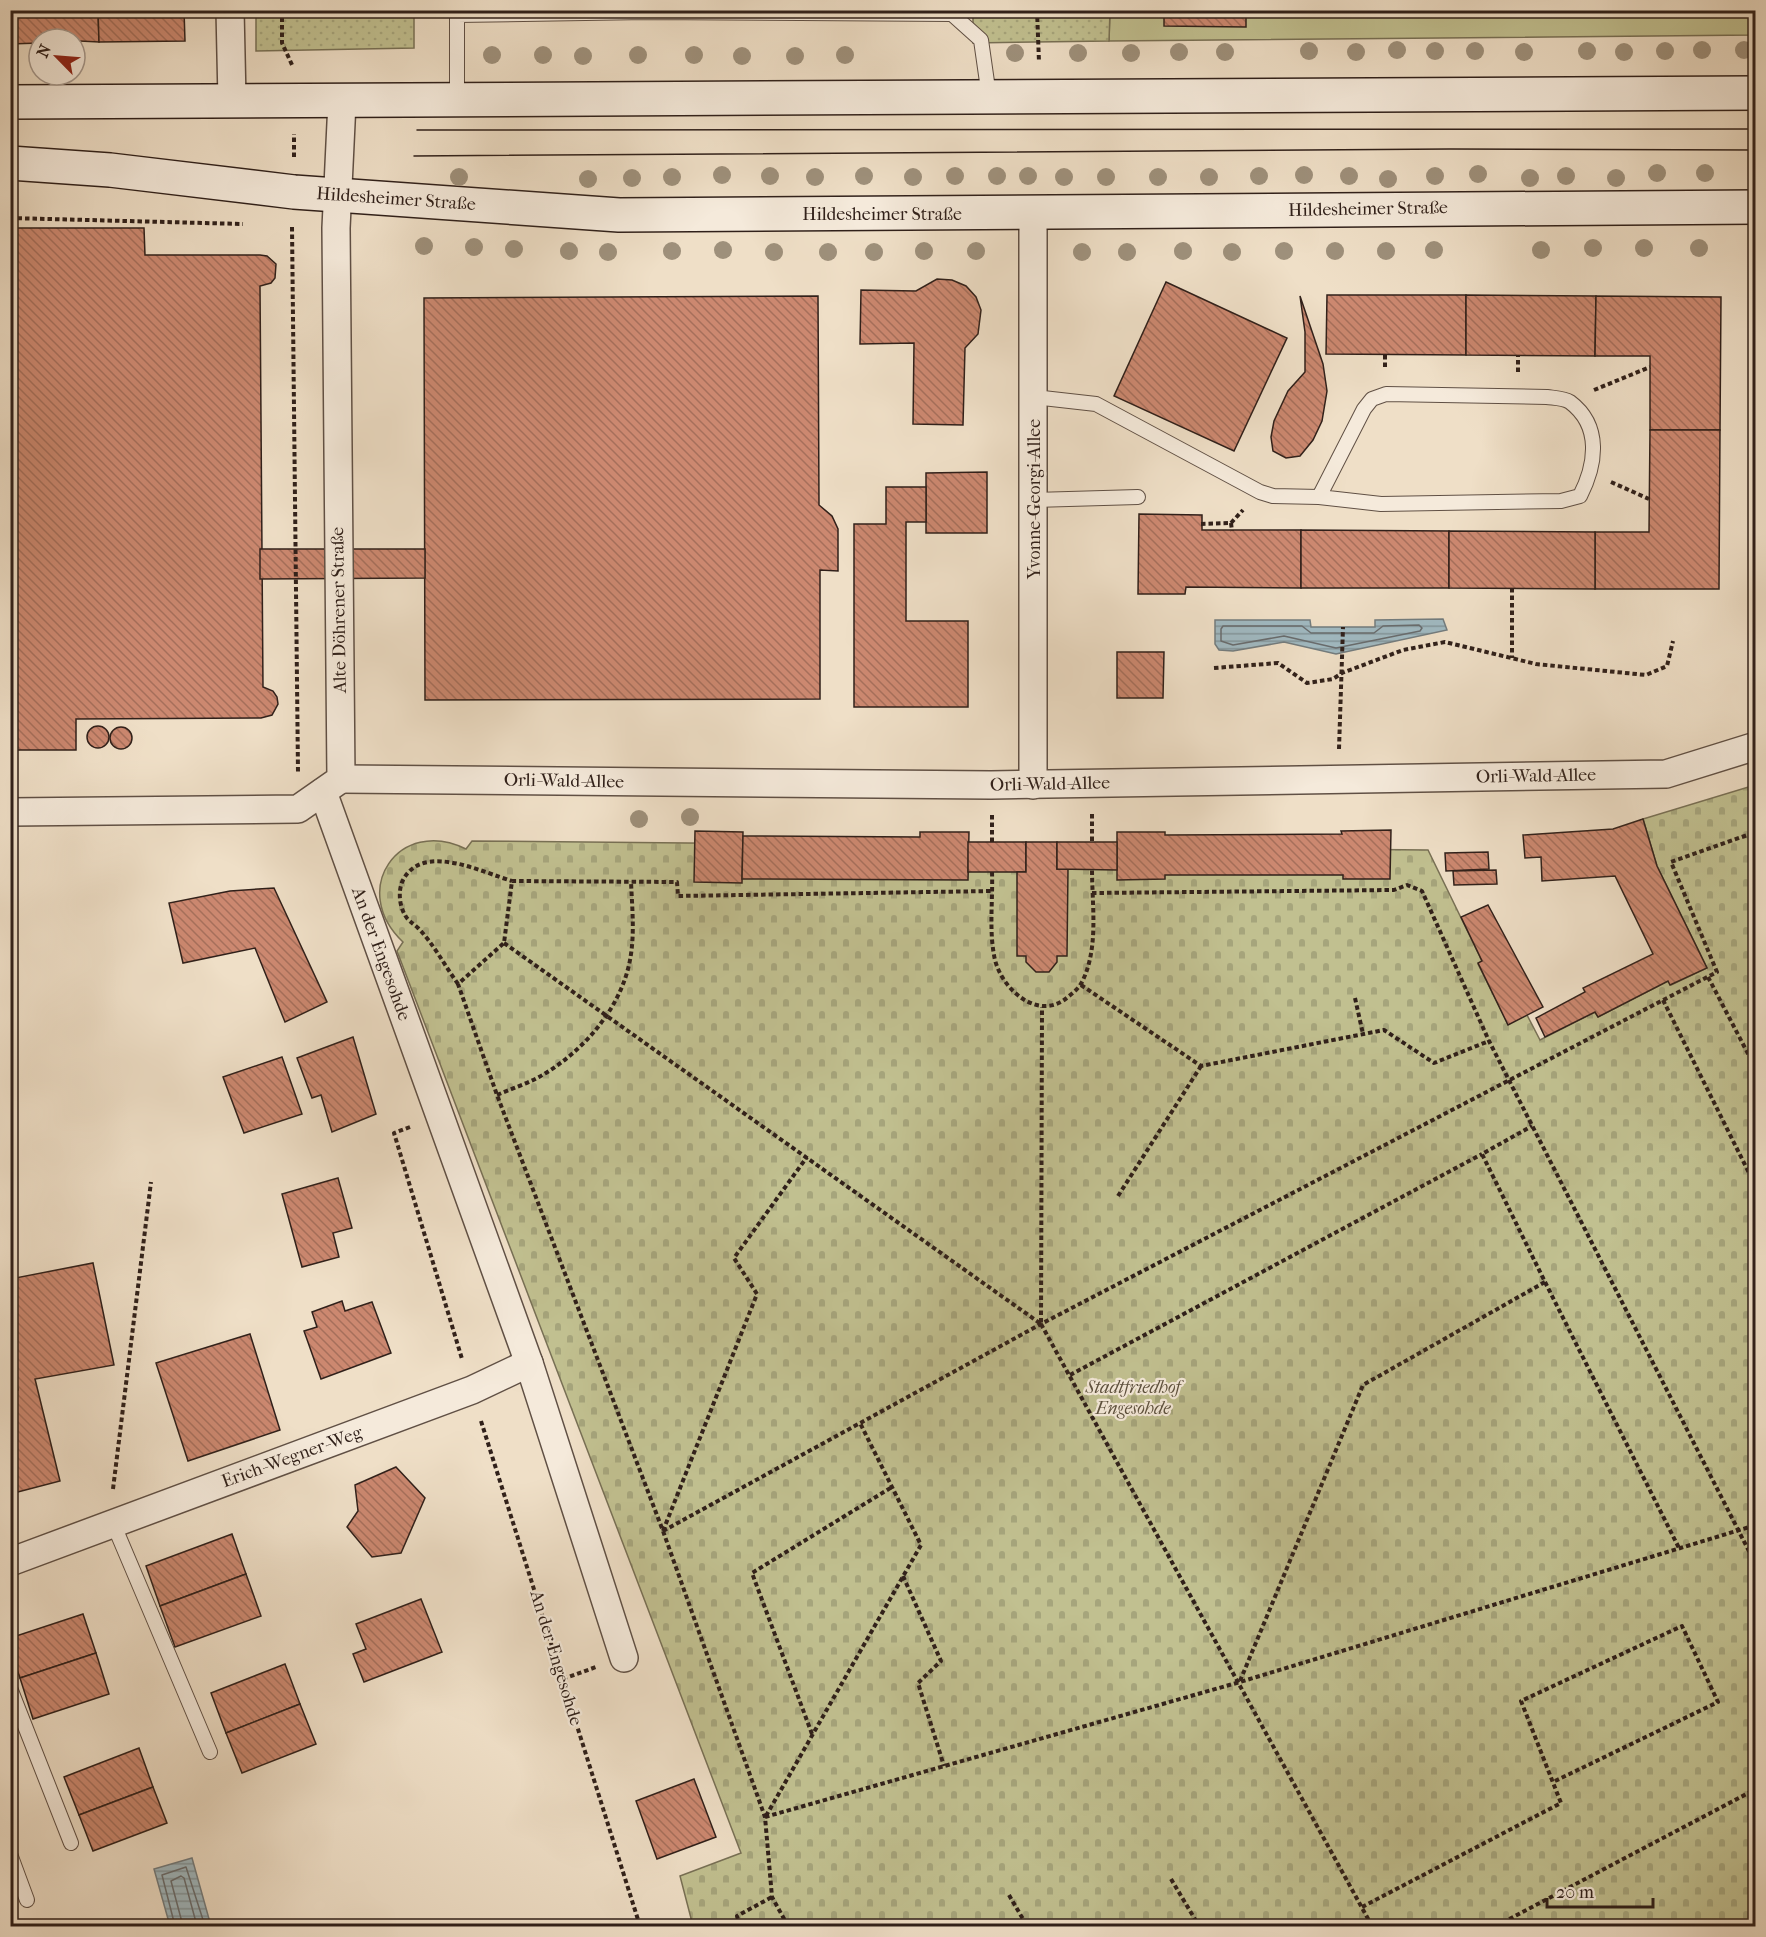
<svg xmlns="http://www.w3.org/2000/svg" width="1766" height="1937" viewBox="0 0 1766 1937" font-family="'IM FELL French Canon',serif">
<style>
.green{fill:#c1c090;stroke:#787055;stroke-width:1.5}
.cemetery{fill:url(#cemetery-stones);stroke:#787055;stroke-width:1.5}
.park{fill:url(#park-dots);stroke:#787055;stroke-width:1.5}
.water{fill:url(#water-rules);stroke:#737c7e;stroke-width:1.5}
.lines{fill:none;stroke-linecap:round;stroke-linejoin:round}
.shore{stroke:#686c6e;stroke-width:1.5}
.building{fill:url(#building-back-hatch);stroke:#30201a;stroke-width:1.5}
.lane-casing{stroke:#605045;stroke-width:16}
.street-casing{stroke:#605045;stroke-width:30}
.secondary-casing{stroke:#30201a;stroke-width:36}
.path{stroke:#30201a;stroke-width:4;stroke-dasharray:4.5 3;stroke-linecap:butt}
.lane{stroke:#f5eadb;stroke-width:14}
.street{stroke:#f5eadb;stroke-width:27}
.secondary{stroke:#f5eadb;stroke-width:33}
.tram{stroke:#30201a;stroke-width:1.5}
.tree{fill:#9e907b}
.labels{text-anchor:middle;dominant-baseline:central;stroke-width:4.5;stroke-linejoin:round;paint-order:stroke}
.street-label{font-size:18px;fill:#30201a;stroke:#f5eadb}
.park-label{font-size:18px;font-style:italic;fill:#5c503d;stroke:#f5eadb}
</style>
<defs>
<pattern id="cemetery-stones" width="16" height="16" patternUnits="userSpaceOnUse" patternTransform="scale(1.5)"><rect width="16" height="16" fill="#c1c090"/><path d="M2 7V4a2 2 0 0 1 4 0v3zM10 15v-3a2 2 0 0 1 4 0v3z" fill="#a6a57c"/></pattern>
<pattern id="park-dots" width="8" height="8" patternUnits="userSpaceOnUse" patternTransform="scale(1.5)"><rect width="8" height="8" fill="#c1c090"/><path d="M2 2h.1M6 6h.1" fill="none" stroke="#a6a57c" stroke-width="1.8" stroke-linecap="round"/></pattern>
<pattern id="water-rules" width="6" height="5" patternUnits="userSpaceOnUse" patternTransform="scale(1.5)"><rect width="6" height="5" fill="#a0b9c1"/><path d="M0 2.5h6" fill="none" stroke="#83969c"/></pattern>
<pattern id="building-back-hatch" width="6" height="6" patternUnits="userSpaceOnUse" patternTransform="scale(1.5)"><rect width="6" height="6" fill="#cc8870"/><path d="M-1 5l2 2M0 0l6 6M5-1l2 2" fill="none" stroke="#a66f5b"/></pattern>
</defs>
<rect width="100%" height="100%" fill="#efdfc7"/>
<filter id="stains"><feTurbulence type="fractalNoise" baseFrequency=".00333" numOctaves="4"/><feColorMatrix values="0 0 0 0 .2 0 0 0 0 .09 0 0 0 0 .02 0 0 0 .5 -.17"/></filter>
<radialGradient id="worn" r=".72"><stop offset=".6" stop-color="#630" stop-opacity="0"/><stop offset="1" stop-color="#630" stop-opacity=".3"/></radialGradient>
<polygon class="green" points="1110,10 1756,11 1755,35 1109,41"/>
<path class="cemetery" d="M1755 785V1926H693L680 1876 741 1853 397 951 403 942C348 890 399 816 466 849L472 841 1428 850 1482 961 1478 964 1508 1024 1527 1015 1540 1040 1595 1012 1598 1017 1668 981 1671 985 1707 968 1657 866 1643 819Z"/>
<g class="park">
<polygon points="256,11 414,11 414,48 256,51"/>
<polygon points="973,11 1110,11 1109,41 973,43"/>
</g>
<g class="water">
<polygon points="1443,619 1447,630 1336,654 1284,642 1233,651 1219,650 1215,644 1215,620 1310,620 1311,627 1375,627 1375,620"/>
<polygon points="192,1858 211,1926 170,1926 154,1869"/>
</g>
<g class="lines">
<g class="shore">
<polygon points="1419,625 1422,628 1420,631 1336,648 1284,636 1233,645 1221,641 1221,629 1223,626 1302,626 1311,633 1374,633 1383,626"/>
<polyline points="175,1926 162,1875 186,1867 205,1926"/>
<polyline points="183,1926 171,1881 181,1876 184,1878 197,1926"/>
</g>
</g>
<g class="building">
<polygon points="10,10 98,10 99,42 39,39 39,43 10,44"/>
<polygon points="98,10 184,10 185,41 99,42"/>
<polygon points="1164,10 1246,10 1246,27 1164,26"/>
<polygon points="10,228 144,228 145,255 260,255 267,256 276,264 275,278 271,283 260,286 263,687 273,691 277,697 278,704 272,715 261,718 76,719 76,750 10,750"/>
<polygon points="937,279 952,280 966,286 976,297 981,310 978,334 965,348 963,425 913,424 914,343 860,344 861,290 916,291"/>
<polygon points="1166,282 1287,338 1234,451 1114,396"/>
<polygon points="1327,295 1466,295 1466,355 1326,354"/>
<polygon points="1466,295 1596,296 1595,356 1466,355"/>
<polygon points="818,296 819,505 832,516 838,529 838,571 820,570 820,699 425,700 424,298"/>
<polygon points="1300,296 1323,364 1327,391 1322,421 1313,440 1300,456 1286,458 1273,451 1271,437 1274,421 1288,391 1305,372 1305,332"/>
<polygon points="1596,296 1721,297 1720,430 1650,430 1650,356 1595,356"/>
<polygon points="1650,430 1720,430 1719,589 1595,589 1595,532 1649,532"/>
<polygon points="987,472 987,533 926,533 926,473"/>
<polygon points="886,487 926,487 926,522 906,522 906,621 968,621 968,707 854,707 854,524 886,524"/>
<polygon points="1139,514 1202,515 1202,530 1301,530 1301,588 1186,587 1185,594 1138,594"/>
<polygon points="1301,530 1449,531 1449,588 1301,588"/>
<polygon points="1449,531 1595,532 1595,589 1449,588"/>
<polygon points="260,549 425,549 425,578 260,579"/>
<polygon points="1117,652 1164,652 1163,698 1117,698"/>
<circle cx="98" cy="737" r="11"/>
<circle cx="121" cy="738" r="11"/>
<polygon points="1643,819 1657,866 1707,968 1670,985 1668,981 1598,1017 1595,1012 1545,1037 1536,1018 1585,992 1583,988 1653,954 1615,876 1542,881 1541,857 1525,858 1523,835 1613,829"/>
<polygon points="1391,830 1390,879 1343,879 1343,875 1165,875 1165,879 1117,880 1117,832 1165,832 1165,835 1342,834 1341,831"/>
<polygon points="695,831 743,832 742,883 694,882"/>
<polygon points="920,832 969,832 968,880 742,879 743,836 920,837"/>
<rect x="968" y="842" width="58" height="30"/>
<polygon points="1026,842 1057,842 1057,869 1068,869 1067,956 1057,956 1057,962 1049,972 1036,972 1026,962 1026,956 1017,956 1017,872 1026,872"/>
<polygon points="1057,842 1117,842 1117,870 1057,869"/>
<polygon points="1488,852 1489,869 1446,871 1445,853"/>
<polygon points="1496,870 1497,884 1454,885 1453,871"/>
<polygon points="274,888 327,1002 285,1022 255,948 183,963 169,903 230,891"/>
<polygon points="1488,905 1543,1007 1508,1025 1478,963 1482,961 1461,917"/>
<polygon points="353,1037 376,1114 332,1132 321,1095 312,1098 297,1058"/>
<polygon points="282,1057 302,1114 244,1133 223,1077"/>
<polygon points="338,1178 352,1228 333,1233 339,1257 302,1267 282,1194"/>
<polygon points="93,1263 114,1365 35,1379 60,1481 10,1494 10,1392 18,1390 10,1354 10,1279"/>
<polygon points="342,1301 345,1311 372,1302 391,1353 321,1379 304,1331 317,1327 312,1312"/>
<polygon points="250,1334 280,1430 188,1461 156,1363"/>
<polygon points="396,1467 425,1498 401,1553 372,1557 347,1527 358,1511 355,1485"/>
<polygon points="232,1534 246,1574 160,1606 146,1566"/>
<polygon points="246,1574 261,1616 175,1647 160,1606"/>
<polygon points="421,1599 442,1652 364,1682 353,1654 366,1649 356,1624"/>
<polygon points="83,1614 96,1653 20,1678 10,1649 10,1638"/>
<polygon points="96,1653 109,1694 33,1719 20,1678"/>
<polygon points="285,1664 300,1704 226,1733 211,1693"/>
<polygon points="300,1704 316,1744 242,1773 226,1733"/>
<polygon points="139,1748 153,1787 79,1815 64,1777"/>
<polygon points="694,1779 716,1837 657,1859 636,1801"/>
<polygon points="153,1787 167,1823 93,1851 79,1815"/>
</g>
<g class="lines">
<g class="lane-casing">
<g id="lane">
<polyline points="457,99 457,15 647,12 952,14 981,40 989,96"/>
<path d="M1034 397 1096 404 1260 492 1273 496 1319 497 1381 504 1561 501 1580 496C1596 465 1602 426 1570 402 1564 398 1554 398 1547 397L1386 394 1372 399 1364 409 1319 497"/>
<polyline points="1034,500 1138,497"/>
<polyline points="113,1523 210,1752"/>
<polyline points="10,1688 71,1843"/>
<polyline points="10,1854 27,1900"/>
</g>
</g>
<g class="street-casing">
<g id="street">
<polyline points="230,10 232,100"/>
<polyline points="1033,213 1033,785"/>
<polyline points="341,779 991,785 1666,774 1756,746"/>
<polyline points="323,792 529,1363 624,1658"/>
<polyline points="10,812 298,809 341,779 336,228 342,102"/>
<polyline points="10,1562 472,1390 529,1363"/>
</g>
</g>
<g class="secondary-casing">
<g id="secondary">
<polyline points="10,102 1756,93"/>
<polyline points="10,163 110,170 294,192 619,215 1756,207"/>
</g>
</g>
<g class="path">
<polyline points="282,10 282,43 293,67"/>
<polyline points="1037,10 1039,62"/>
<polyline points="294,157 294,134"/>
<polyline points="10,218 243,224"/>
<polyline points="292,227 298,772"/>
<polyline points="1385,355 1385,370"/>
<polyline points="1518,372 1518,355"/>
<polyline points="1594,390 1650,367"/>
<polyline points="1611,482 1649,499"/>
<polyline points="1231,523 1232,531"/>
<polyline points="1201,524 1231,523 1243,510"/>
<polyline points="1512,588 1512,658"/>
<polyline points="1214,668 1278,663 1307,683 1333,679 1342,673 1403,650 1445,642 1536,664 1646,675 1667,666 1673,641"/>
<polyline points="1339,749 1343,627"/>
<polyline points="1092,814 1092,842"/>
<polyline points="992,815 992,842"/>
<path d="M992 872C993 899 989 928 994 955 999 988 1039 1024 1069 996 1074 992 1079 988 1082 982 1099 948 1092 906 1092 869"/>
<polyline points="1092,893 1394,890 1407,885 1422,891 1489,1041 1756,1565"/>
<polyline points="504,943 1041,1324 1042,1007"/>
<polyline points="1708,977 1756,1069"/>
<path d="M458 984C445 966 433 943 418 928 413 923 408 921 405 915 399 905 398 890 403 880 423 842 481 872 512 881"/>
<polyline points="1081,985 1201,1066 1384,1030 1434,1063 1489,1041"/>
<polyline points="1355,998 1363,1034"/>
<polyline points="1663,1000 1756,1187"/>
<path d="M497 1095C511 1089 526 1084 539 1077 582 1053 621 1009 630 960 635 934 632 907 631 881"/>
<polyline points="410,1127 394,1133 462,1359"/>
<polyline points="1118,1196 1201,1066"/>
<polyline points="1545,1282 1679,1548"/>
<polyline points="1041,1324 1372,1926"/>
<polyline points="1070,1375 1482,1154"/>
<polyline points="481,1421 640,1926"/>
<polyline points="113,1489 151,1182"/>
<polyline points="663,1531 1041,1324 1717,972 1671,862 1756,832"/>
<polyline points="663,1531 757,1294 734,1258 807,1157"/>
<polyline points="903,1576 941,1661 918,1683 944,1766"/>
<polyline points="563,1679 596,1667"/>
<polyline points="1240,1681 1363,1385 1545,1282 1482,1154 1532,1126"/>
<polyline points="812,1734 752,1573 892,1487"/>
<polyline points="766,1816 921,1545 860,1423"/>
<polyline points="765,1817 1240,1682 1756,1525"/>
<polyline points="1171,1879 1199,1926"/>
<polyline points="1009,1895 1027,1926"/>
<polyline points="1362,1907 1561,1803 1521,1701 1682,1626 1718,1702 1553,1782"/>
<polyline points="740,1926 737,1916 772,1897"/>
<polyline points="788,1926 772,1897 765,1817 663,1531 497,1095 458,984 504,943 512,881 677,882 678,896 993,891"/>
<polyline points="1496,1926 1756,1789"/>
</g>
<use href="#lane" class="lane"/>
<use href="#street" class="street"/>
<use href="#secondary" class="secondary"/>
<g class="tram">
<polyline points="417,130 1756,129"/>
<polyline points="414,156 1450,149 1756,150"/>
</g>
</g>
<g class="tree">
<circle cx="1397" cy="50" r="9"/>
<circle cx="1702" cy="50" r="9"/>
<circle cx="1744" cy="50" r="9"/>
<circle cx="1309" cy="51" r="9"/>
<circle cx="1435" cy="51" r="9"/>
<circle cx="1475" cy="51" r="9"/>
<circle cx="1587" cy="51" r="9"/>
<circle cx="1665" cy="51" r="9"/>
<circle cx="1179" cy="52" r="9"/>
<circle cx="1225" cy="52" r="9"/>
<circle cx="1356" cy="52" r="9"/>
<circle cx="1524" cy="52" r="9"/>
<circle cx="1624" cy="52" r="9"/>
<circle cx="1015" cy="53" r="9"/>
<circle cx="1078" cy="53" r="9"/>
<circle cx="1131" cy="53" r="9"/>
<circle cx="492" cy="55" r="9"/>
<circle cx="543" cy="55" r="9"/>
<circle cx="638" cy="55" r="9"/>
<circle cx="694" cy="55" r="9"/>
<circle cx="845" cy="55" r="9"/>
<circle cx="583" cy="56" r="9"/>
<circle cx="742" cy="56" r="9"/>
<circle cx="795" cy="56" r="9"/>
<circle cx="1657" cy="173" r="9"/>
<circle cx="1705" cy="173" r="9"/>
<circle cx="1478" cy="174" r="9"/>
<circle cx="722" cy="175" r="9"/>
<circle cx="1304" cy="175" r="9"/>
<circle cx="770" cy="176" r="9"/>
<circle cx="864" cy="176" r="9"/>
<circle cx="955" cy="176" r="9"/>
<circle cx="997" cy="176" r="9"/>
<circle cx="1028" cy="176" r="9"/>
<circle cx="1259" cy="176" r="9"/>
<circle cx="1349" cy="176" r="9"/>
<circle cx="1435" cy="176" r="9"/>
<circle cx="1566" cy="176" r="9"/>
<circle cx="459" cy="177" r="9"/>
<circle cx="672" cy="177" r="9"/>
<circle cx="815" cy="177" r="9"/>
<circle cx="913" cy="177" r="9"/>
<circle cx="1064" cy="177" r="9"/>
<circle cx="1106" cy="177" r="9"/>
<circle cx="1158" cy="177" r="9"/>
<circle cx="1209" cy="177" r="9"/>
<circle cx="632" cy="178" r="9"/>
<circle cx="1530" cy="178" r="9"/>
<circle cx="1616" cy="178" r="9"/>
<circle cx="588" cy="179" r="9"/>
<circle cx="1388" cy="179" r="9"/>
<circle cx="424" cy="246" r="9"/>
<circle cx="474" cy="247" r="9"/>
<circle cx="1593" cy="248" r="9"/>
<circle cx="1644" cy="248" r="9"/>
<circle cx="1699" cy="248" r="9"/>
<circle cx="514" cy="249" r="9"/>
<circle cx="723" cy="250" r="9"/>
<circle cx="1434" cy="250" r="9"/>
<circle cx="1541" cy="250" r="9"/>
<circle cx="569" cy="251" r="9"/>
<circle cx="672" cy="251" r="9"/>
<circle cx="924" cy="251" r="9"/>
<circle cx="976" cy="251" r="9"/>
<circle cx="1183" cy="251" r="9"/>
<circle cx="1284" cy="251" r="9"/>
<circle cx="1335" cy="251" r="9"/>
<circle cx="1386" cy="251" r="9"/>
<circle cx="608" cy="252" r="9"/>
<circle cx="774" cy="252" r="9"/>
<circle cx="828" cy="252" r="9"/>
<circle cx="874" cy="252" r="9"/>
<circle cx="1082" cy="252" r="9"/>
<circle cx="1127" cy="252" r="9"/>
<circle cx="1232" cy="252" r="9"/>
<circle cx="690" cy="817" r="9"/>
<circle cx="639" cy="819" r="9"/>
</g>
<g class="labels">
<g class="street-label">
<text transform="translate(396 199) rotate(4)">Hildesheimer Straße</text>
<text transform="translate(1368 209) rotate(-1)">Hildesheimer Straße</text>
<text x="882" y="214">Hildesheimer Straße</text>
<text transform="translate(1034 499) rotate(-90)">Yvonne-Georgi-Allee</text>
<text transform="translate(339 610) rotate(-91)">Alte Döhrener Straße</text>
<text transform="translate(1536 776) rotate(-1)">Orli-Wald-Allee</text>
<text transform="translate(564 781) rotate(1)">Orli-Wald-Allee</text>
<text transform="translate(1050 784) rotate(-1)">Orli-Wald-Allee</text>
<text transform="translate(381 954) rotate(70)">An der Engesohde</text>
<text transform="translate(292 1457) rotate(-20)">Erich-Wegner-Weg</text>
<text transform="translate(556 1658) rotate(73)">An der Engesohde</text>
</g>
<g class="park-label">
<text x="1133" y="1387">Stadtfriedhof<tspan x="1133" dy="21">Engesohde</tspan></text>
</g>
</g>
<rect width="1766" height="1937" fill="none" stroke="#efdfc7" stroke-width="36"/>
<rect x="12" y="12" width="1742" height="1913" fill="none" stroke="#30201a" stroke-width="3"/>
<rect x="18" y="18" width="1730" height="1901" fill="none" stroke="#30201a" stroke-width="1.5"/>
<g transform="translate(57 57) rotate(295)"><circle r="28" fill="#f5eadb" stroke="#a6998e" stroke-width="1.5"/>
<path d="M0-4.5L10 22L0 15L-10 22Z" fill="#8f2418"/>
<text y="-9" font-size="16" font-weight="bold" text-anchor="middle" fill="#30201a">N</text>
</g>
<path d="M1547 1898v9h106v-9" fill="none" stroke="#30201a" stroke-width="3"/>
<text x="1556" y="1898" font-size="18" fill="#30201a" stroke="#f5eadb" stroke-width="4.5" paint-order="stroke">20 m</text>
<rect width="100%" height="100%" filter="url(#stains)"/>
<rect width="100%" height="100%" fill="url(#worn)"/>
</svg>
